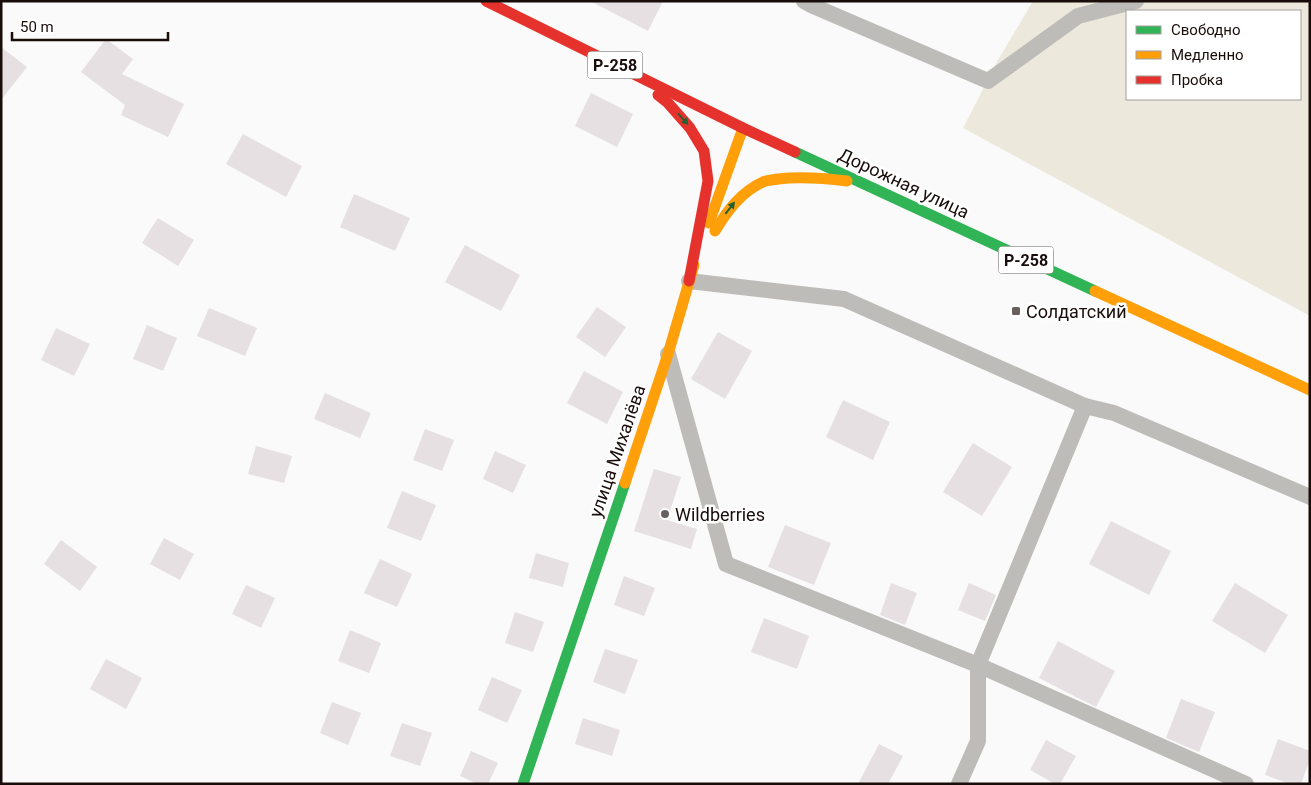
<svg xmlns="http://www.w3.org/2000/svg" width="1311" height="785" viewBox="0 0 1311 785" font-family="Roboto,sans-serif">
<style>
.green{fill:#ece8db;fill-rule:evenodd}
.building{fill:#e6e0e2}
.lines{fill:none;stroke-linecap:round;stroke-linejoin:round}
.street{stroke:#bebcb9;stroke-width:16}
.fast{stroke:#30b455;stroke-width:11}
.slow{stroke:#ff9f0a;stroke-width:11}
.jam{stroke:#e5322d;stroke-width:11}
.oneway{fill:#246030}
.poi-dot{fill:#67605f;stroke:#fff;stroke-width:2}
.labels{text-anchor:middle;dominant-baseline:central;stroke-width:5;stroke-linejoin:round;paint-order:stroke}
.shield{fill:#fff;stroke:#5d5654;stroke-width:1}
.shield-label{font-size:16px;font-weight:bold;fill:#180d0b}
.street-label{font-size:18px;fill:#180d0b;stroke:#fff}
.poi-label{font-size:18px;fill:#180d0b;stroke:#fff;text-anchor:start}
</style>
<rect width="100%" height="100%" fill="#fafafa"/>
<path class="green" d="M1033 1H1310V316L963 128 998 60ZM1127 11H1300V99H1127Z"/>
<g class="building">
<polygon points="590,1 663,1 648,31"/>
<polygon points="106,39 133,59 122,74 184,104 168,137 121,115 125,105 81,72"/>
<polygon points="1,47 27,67 1,100"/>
<polygon points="591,93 633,114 617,147 575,126"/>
<polygon points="243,134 302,166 286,197 226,164"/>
<polygon points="354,194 410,218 395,251 340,227"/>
<polygon points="158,218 194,240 178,266 142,243"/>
<polygon points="465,245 520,275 501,311 445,282"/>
<polygon points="597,307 626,327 605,357 576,337"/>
<polygon points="209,308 257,328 245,356 197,336"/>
<polygon points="147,325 177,338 163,371 133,359"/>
<polygon points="56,328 90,344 74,376 41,360"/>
<polygon points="718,332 752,351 725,399 691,379"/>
<polygon points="584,371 623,392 607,424 567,403"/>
<polygon points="325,393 371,413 360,438 314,419"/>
<polygon points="843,400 890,422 873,460 826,437"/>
<polygon points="425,429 454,440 442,471 413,460"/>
<polygon points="973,443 1012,467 982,516 943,492"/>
<polygon points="256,446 292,456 284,483 248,474"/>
<polygon points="495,451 526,465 513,493 483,479"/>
<polygon points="654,469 681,477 667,520 697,529 691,549 634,531"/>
<polygon points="402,491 436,505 421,541 387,528"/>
<polygon points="1111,521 1171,551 1149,595 1089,564"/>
<polygon points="785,525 831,543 814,585 768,567"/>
<polygon points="164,538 194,554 180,580 150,564"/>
<polygon points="61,540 97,567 80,591 44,564"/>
<polygon points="536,553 569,563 563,587 529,578"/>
<polygon points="380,559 412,574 397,607 364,593"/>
<polygon points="624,576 655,588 644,616 614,605"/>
<polygon points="891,583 917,593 905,625 880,615"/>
<polygon points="969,583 996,595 985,621 958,610"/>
<polygon points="1235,583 1288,615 1265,653 1212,621"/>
<polygon points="246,585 275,598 261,628 232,614"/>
<polygon points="515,612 544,622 533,652 505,643"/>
<polygon points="764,618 809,636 797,669 751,652"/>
<polygon points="350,630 381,643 369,673 338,661"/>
<polygon points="1058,641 1115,671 1096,707 1076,697 1039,678"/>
<polygon points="605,649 638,660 625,694 593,682"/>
<polygon points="106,659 142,678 126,709 90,689"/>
<polygon points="492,677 522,690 507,723 478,710"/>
<polygon points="1181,699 1215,712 1199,752 1166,738"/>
<polygon points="332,702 361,713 348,745 320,733"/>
<polygon points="583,718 620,730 612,756 575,744"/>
<polygon points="402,723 432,733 420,766 390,756"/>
<polygon points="1278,739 1310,751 1310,759 1301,784 1290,784 1265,775"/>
<polygon points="1046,740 1076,756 1060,784 1055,784 1030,770"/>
<polygon points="879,744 903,756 888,784 858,784"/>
<polygon points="471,751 498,763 488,784 477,784 460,776"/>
</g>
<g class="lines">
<g class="street">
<polyline points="804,1 813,6 988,81 1078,16 1136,1"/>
<polyline points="689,281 844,299 1085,406 1114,413 1310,497"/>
<polyline points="668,354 726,564 978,665 1246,784"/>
<polyline points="959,784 978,741 978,665 1085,406"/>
</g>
<g class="fast">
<polyline points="795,152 1095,291"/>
<polyline points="523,784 625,483"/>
</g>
<g class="slow">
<polyline points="709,223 743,128"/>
<path d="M715 231C727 211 741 192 763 182 767 180 773 180 778 179 801 176 824 178 847 181"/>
<polyline points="1095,291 1310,390"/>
<polyline points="625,483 668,354 694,265"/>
</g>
<g class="jam">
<polyline points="486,1 743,128 795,152"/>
<polyline points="658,95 668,103 690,128 704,151 708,181 689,281"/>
</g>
</g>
<defs><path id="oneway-solid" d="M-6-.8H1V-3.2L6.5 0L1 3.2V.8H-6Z" transform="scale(1.25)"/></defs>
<g class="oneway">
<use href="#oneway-solid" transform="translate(683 119) rotate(48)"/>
<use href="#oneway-solid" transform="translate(730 208) rotate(-52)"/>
</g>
<g class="poi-dot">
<rect x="1011" y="306" width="10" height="10" rx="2.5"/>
<circle cx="665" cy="514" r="5"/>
</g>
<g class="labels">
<g class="shield">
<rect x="587.5" y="51.5" width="55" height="27" rx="4"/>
<rect x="998.5" y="246.5" width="55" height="27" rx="4"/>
</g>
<g class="shield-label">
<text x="615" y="65">Р-258</text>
<text x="1026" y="260">Р-258</text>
</g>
<g class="street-label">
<text transform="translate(904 183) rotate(25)">Дорожная улица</text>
<text transform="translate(617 451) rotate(-71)">улица Михалёва</text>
</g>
<g class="poi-label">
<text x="1026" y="311">Солдатский</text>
<text x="675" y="514">Wildberries</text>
</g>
</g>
<rect width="1311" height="785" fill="none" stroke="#180d0b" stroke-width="5"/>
<rect x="1126" y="10" width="175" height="90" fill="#ffffff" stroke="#a39e9d"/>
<rect x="1136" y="26" width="25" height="8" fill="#30b455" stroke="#a39e9d"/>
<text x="1171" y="35" font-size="15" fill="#180d0b">Свободно</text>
<rect x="1136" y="51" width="25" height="8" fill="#ff9f0a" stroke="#a39e9d"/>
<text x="1171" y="60" font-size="15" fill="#180d0b">Медленно</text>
<rect x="1136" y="76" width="25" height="8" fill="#e5322d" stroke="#a39e9d"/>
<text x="1171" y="85" font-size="15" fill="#180d0b">Пробка</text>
<path d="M12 32v8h156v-8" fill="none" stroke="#180d0b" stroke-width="2.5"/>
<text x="20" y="32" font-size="15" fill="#180d0b" stroke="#ffffff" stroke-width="4" paint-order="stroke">50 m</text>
</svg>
